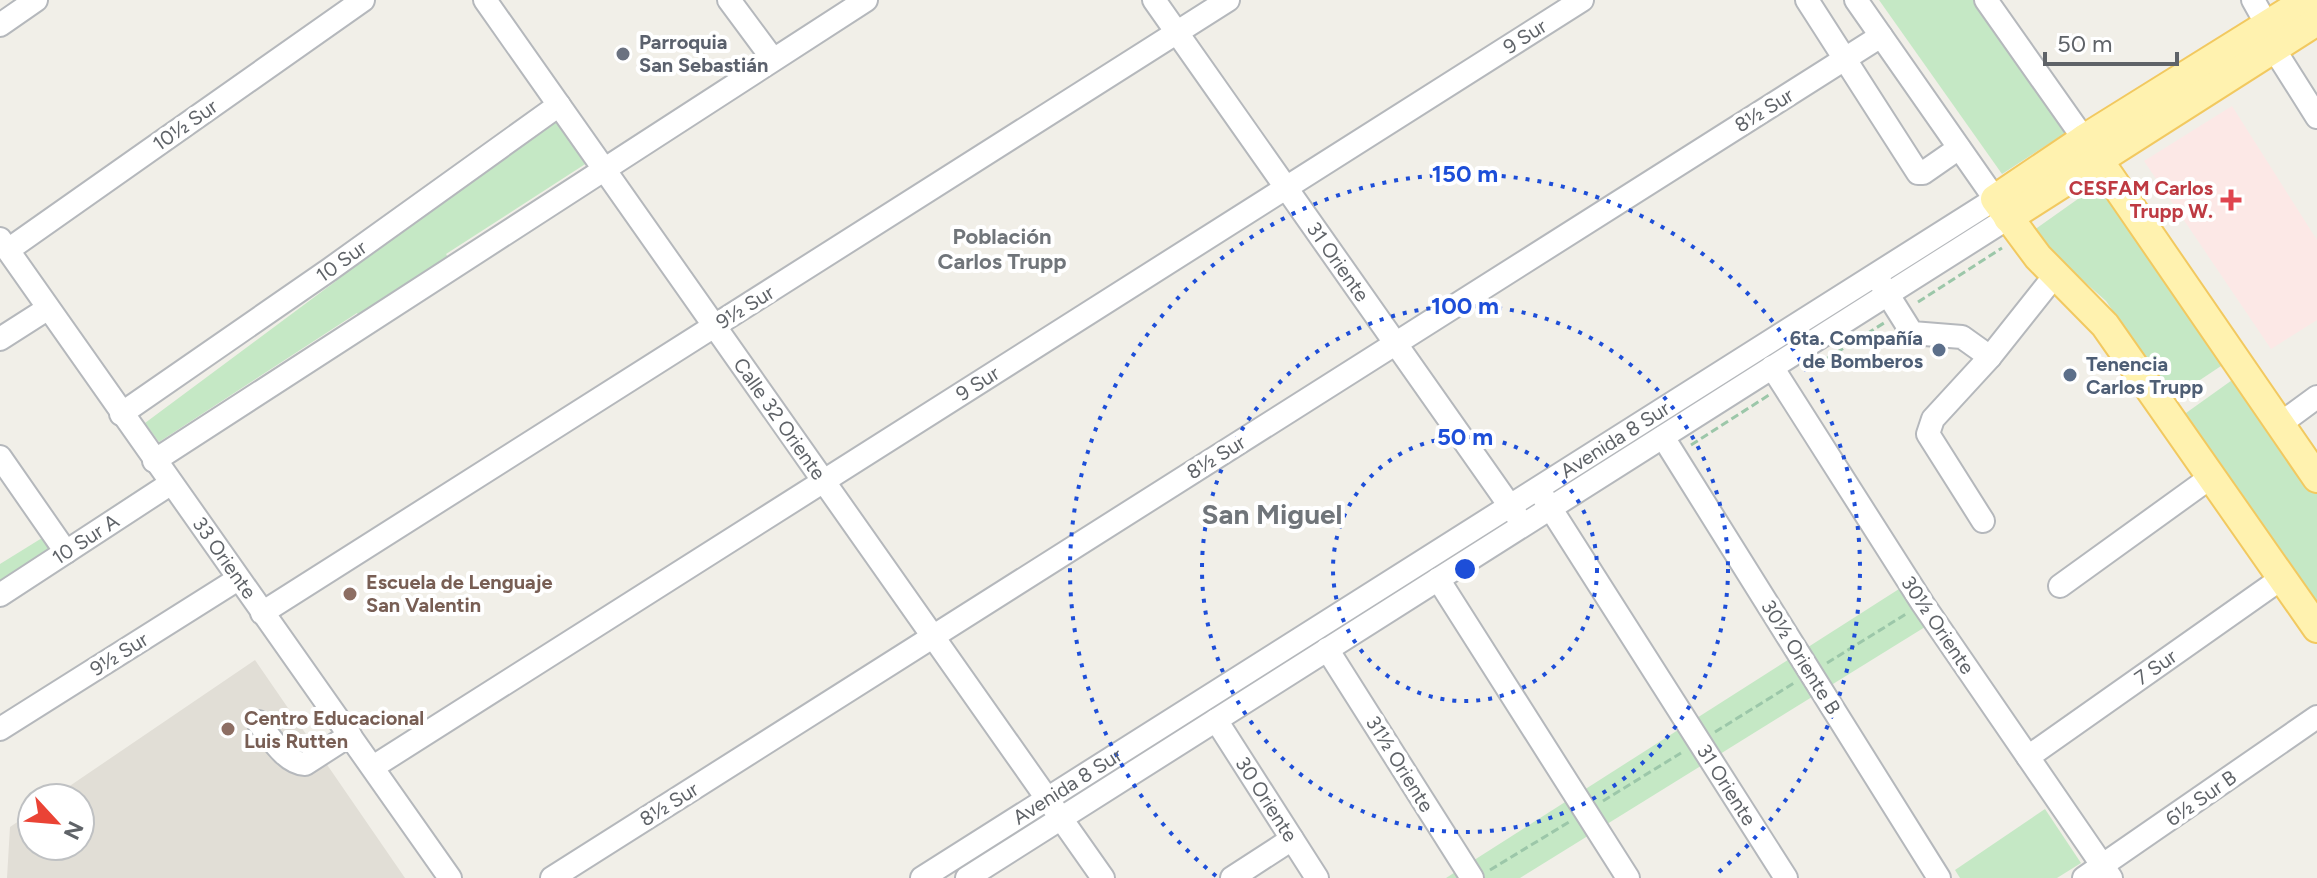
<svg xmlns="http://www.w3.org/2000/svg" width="2317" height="878" viewBox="0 0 2317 878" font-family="Figtree,sans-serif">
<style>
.education{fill:#e1ded6}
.medical{fill:#fce8e6}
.green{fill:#c5e8c5}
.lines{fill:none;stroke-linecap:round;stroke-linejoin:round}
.minor-casing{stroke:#b5b8bc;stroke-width:26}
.major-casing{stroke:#f2c960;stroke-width:32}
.path{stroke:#9cc7a9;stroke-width:3;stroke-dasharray:8 4;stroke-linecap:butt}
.minor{stroke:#fff;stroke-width:22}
.major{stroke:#fff2af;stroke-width:28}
.ring{fill:none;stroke:#1d4ed8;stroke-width:4;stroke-dasharray:4 8}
.worship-dot{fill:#6b7280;stroke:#fff;stroke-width:3}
.health-dot{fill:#e0444e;stroke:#fff;stroke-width:3}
.service-dot{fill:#5c6f8a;stroke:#fff;stroke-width:3}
.education-dot{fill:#8d6e63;stroke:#fff;stroke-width:3}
.labels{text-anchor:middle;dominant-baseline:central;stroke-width:8;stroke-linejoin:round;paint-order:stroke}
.street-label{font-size:20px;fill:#5f6368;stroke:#fff}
.worship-label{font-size:20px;font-weight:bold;fill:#5b616d;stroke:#fff;text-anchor:start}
.health-label{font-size:20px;font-weight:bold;fill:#be3a42;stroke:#fff;text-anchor:end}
.service-label{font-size:20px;font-weight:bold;fill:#4e5e75;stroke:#fff;text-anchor:end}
.education-label{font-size:20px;font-weight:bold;fill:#785e54;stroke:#fff;text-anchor:start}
.neighbourhood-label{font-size:22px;font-weight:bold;fill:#70757a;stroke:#fff}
.district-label{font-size:28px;font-weight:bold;fill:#70757a;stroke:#fff}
.centre{fill:#1d4ed8;stroke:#fff;stroke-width:4}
.ring-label{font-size:24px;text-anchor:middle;font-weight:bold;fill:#1d4ed8;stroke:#fff;stroke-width:8;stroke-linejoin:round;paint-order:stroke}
</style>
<rect width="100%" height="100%" fill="#f1efe8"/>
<polygon class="education" points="255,660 405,878 7,878 10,827 32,812 32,846 80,846 80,798 52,798"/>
<polygon class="medical" points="2232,106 2317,240 2317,320 2271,349 2144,161"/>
<g class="green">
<polygon points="1879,0 1974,0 2067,132 2002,174"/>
<polygon points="562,115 593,159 446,254 451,262 364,324 357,313 159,442 145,423 336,281 329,270 415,207 422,218"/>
<polygon points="2099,184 2224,364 2173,398 2106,301 2030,233"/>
<polygon points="2235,378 2317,494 2317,611 2179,418"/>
<polygon points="152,480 0,584 0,564 42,538 49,549"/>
<polygon points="1899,589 1925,627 1520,878 1446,878"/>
<polygon points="2045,809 2081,863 2057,878 1960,878 1955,870"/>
</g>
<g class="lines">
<g class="minor-casing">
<g id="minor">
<path id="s1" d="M485 0 1103 878"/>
<polyline points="729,0 772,58"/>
<path id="s2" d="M1154 0 1517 516"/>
<polyline points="1807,0 1918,173 1923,173 1959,148"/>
<polyline points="1986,0 2084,139"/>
<polyline points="2253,0 2267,25"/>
<polyline points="0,25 36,0"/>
<polyline points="2274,49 2317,117"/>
<path id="s3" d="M0 239 450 878"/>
<polyline points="8,250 363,0"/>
<polyline points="1880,282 1912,333 1962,337 1990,357 1933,419 1928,434 1983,521"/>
<polyline points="0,339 47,309"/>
<polyline points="1990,357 2056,274"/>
<polyline points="1772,367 1923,604 2111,878"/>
<path id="s4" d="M121 414 329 270 559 105"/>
<polyline points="2280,424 2317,397"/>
<polyline points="1663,437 1939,878"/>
<polyline points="0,457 66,552"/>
<polyline points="154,461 866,0"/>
<path id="s5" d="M1544 498 1786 878"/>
<polyline points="1438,579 1628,878"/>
<polyline points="2060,586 2211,477"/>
<path id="s6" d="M0 595 170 484"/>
<polyline points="262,613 1228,0"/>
<polyline points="1327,649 1472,878"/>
<path id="s7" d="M1216 720 1317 878"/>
<path d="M258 722C270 736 285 763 305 764L350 735"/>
<polyline points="0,729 238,579"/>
<path id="s8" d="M2028 757 2282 578"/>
<path id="s9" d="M373 767 1582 0"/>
<polyline points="552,878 1881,36"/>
<path id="s10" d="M922 878 1995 199 1856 0"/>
<polyline points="967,878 2008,218"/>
<polyline points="1232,878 1292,839"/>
<polyline points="2084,878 2317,717"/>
</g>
</g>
<g class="major-casing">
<g id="major">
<polyline points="2307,0 2084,139 1995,199 2038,257 2105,325 2317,628"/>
<polyline points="2084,139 2317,478"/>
<polyline points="2008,218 2317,21"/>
</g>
</g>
<g class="path">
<polyline points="1918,302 2002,248"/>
<polyline points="1826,359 1884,323"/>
<polyline points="1691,445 1769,395"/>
<polyline points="1827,663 1906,614"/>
<polyline points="1715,732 1794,683"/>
<polyline points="1603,801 1681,753"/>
<polyline points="1490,870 1569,822"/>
</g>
<use href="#minor" class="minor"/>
<use href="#major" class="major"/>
</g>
<g class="ring">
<circle cx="1465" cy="569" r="132"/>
<circle cx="1465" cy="569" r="263"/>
<path d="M1216 876A395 395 0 1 1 1714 876"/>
</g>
<circle class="worship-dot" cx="623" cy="54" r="8"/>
<path class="health-dot" d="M2227 188h8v8h8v8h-8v8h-8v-8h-8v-8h8z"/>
<g class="service-dot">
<circle cx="1939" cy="350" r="8"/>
<circle cx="2070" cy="375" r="8"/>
</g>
<g class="education-dot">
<circle cx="350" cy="594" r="8"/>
<circle cx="228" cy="729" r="8"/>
</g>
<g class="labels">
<g class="street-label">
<text stroke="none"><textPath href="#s9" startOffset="1364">9 Sur</textPath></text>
<text transform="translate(1764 110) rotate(-32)">8½ Sur</text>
<text transform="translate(185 125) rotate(-35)">10½ Sur</text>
<text stroke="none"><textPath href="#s4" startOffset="268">10 Sur</textPath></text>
<text stroke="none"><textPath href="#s2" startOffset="320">31 Oriente</textPath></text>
<text transform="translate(745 307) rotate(-32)">9½ Sur</text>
<text stroke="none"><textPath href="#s9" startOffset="716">9 Sur</textPath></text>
<text stroke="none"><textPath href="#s1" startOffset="512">Calle 32 Oriente</textPath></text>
<text stroke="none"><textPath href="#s10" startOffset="820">Avenida 8 Sur</textPath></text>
<text transform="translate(1216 457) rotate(-32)">8½ Sur</text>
<text stroke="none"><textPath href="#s6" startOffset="102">10 Sur A</textPath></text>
<text stroke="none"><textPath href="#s3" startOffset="390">33 Oriente</textPath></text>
<text transform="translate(1938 625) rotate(56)">30½ Oriente</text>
<text transform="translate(119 654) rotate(-32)">9½ Sur</text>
<text transform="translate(1801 657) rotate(58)">30½ Oriente B</text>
<text stroke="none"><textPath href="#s8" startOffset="156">7 Sur</textPath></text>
<text transform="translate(1400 764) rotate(58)">31½ Oriente</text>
<text stroke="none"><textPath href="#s5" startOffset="340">31 Oriente</textPath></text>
<text stroke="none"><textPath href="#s10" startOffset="172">Avenida 8 Sur</textPath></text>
<text transform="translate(2201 798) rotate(-35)">6½ Sur B</text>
<text stroke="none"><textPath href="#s7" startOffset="94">30 Oriente</textPath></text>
<text transform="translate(669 804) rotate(-32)">8½ Sur</text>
</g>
<g class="worship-label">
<text x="639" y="42">Parroquia<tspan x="639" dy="23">San Sebastián</tspan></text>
</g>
<g class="health-label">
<text x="2213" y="188">CESFAM Carlos<tspan x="2213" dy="23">Trupp W.</tspan></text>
</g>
<g class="service-label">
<text x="1923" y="338">6ta. Compañía<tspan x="1923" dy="23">de Bomberos</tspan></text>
<text x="2086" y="364" text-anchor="start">Tenencia<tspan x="2086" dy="23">Carlos Trupp</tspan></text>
</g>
<g class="education-label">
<text x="366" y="582">Escuela de Lenguaje<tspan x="366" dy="23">San Valentin</tspan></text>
<text x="244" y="718">Centro Educacional<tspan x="244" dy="23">Luis Rutten</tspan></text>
</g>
<g class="neighbourhood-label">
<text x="1002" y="236">Población<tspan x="1002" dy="25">Carlos Trupp</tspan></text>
</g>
<g class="district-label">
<text x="1272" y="514">San Miguel</text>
</g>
</g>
<circle cx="1465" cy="569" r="12" class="centre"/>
<g class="ring-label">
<text x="1465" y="182">150 m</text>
<text x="1465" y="314">100 m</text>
<text x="1465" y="445">50 m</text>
</g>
<g transform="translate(56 822) rotate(116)"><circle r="38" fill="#ffffff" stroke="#bfc1c3" stroke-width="2"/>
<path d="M0-6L14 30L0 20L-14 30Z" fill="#ea4335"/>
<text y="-12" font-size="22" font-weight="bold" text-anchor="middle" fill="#5f6368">N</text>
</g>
<path d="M2045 52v12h132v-12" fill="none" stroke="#5f6368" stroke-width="4"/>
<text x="2057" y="52" font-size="24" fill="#5f6368" stroke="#ffffff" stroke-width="6" paint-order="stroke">50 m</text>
</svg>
